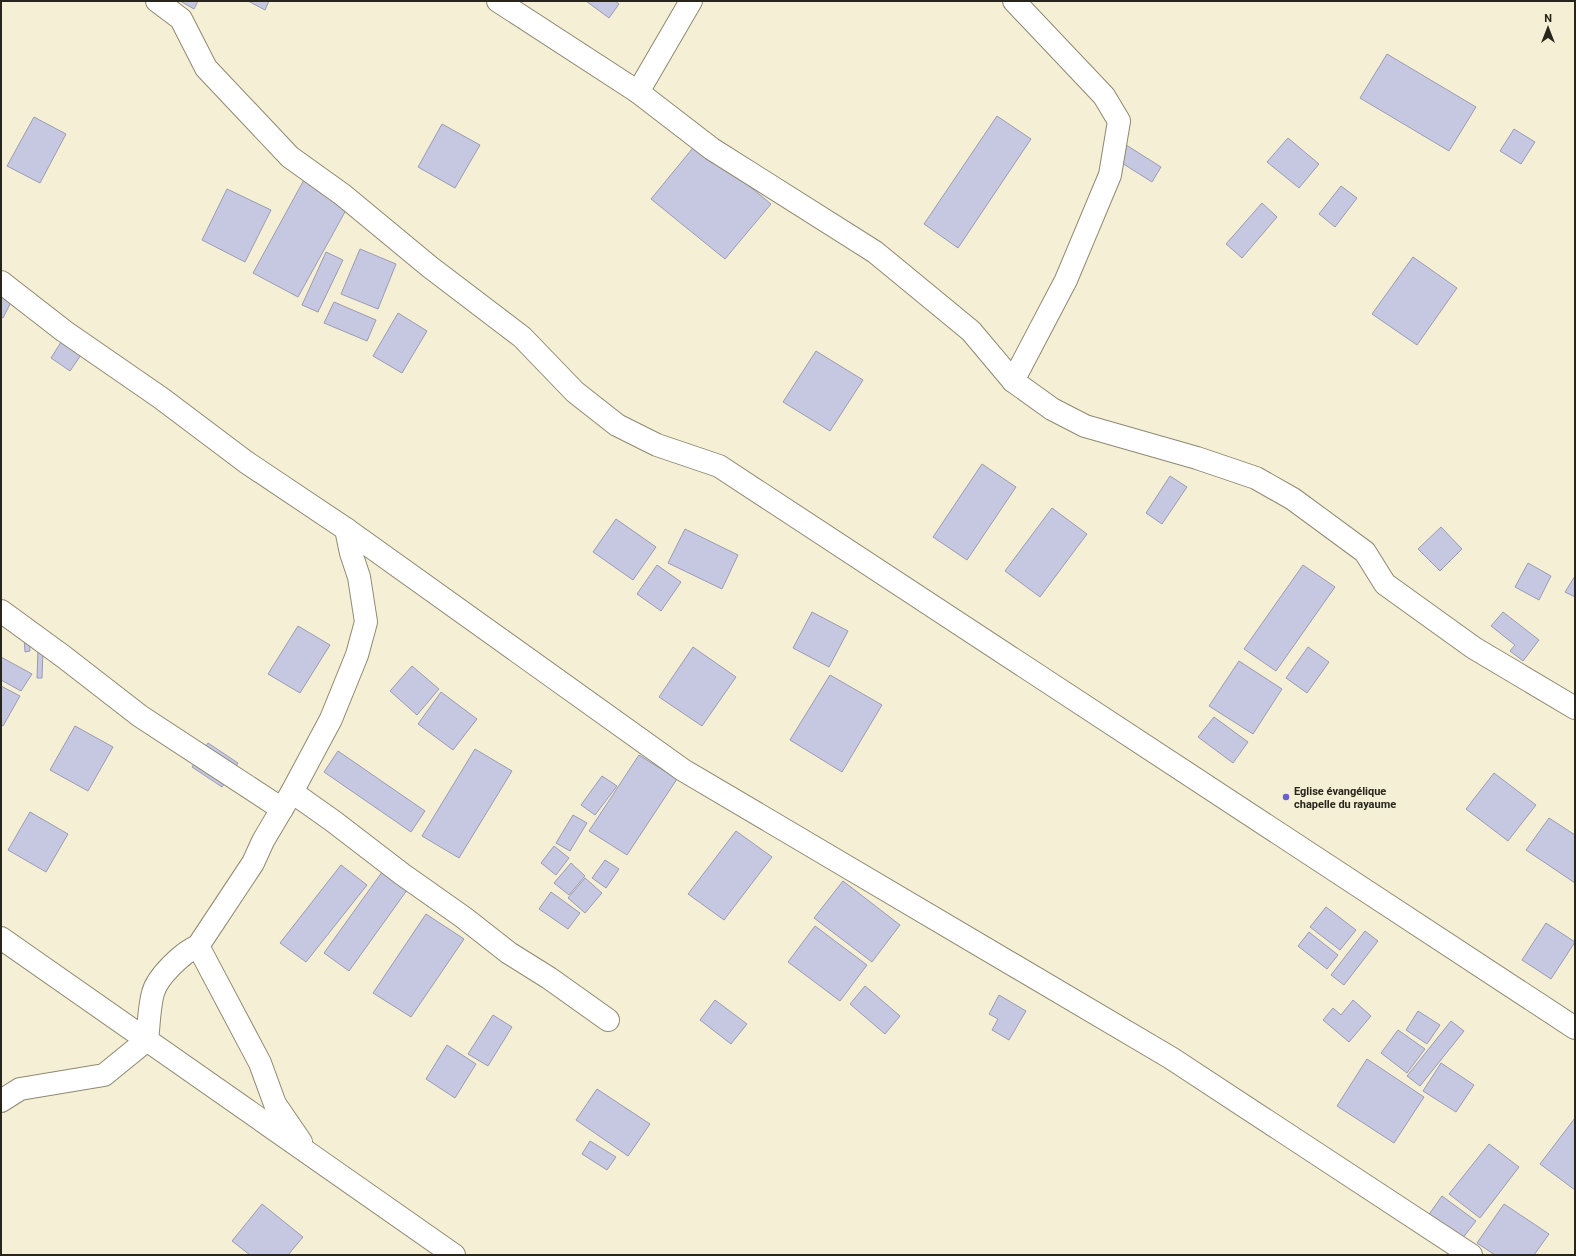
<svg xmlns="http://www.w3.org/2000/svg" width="1576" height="1256" viewBox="0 0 1576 1256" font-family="Roboto,sans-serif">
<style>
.building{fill:#c6c8e1;stroke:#9a9cb4}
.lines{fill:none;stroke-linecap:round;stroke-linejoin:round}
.minor-casing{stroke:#8f8972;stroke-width:24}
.minor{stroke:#fff;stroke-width:22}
.poi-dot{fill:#695fd8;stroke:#f5efd5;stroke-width:1.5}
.labels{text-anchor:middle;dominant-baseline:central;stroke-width:3;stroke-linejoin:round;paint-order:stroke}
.poi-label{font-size:11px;font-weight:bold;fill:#28251c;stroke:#f5efd5;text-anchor:start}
</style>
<rect width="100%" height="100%" fill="#f5efd5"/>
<g class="building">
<polygon points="180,1 198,1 194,9"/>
<polygon points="248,1 269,1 265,10"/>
<polygon points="586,1 615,1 619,4 609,18"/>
<polygon points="1387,54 1476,107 1449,151 1360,98"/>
<polygon points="997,116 1031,139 958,248 924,224"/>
<polygon points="34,117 66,134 40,183 7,166"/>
<polygon points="442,124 480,145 455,188 418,167"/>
<polygon points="1514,129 1535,142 1521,164 1500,151"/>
<polygon points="1288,138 1319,164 1299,188 1267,162"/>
<polygon points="697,143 771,204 725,259 651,199"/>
<polygon points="1123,143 1161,167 1152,182 1114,158"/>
<polygon points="311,167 356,192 298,297 253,273"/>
<polygon points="1341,186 1357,198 1335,227 1319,214"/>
<polygon points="227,189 271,210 245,262 202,240"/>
<polygon points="1262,203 1277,217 1242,258 1226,244"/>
<polygon points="360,249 396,264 378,309 341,294"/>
<polygon points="326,252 343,260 318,312 302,305"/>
<polygon points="1413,257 1457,288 1417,345 1372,314"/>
<polygon points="1,294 12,300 3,318 1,317"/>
<polygon points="334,302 376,320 367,341 324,323"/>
<polygon points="398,313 427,331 402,373 373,356"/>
<polygon points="63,339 83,352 70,371 51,358"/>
<polygon points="816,351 863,380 830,431 783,402"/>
<polygon points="982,464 1016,487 967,560 933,537"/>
<polygon points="1170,476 1187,487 1162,524 1146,513"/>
<polygon points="1052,508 1087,534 1040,597 1005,571"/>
<polygon points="616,519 656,547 633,580 593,552"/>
<polygon points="1441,527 1462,549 1440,571 1418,549"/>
<polygon points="685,529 738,555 722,589 668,563"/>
<polygon points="1528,563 1551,576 1539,600 1515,587"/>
<polygon points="657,565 681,582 661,611 637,594"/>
<polygon points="1303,565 1335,587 1276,671 1244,649"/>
<polygon points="1575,576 1575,597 1565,592"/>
<polygon points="812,612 848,631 829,667 793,648"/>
<polygon points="1503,612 1539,640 1523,661 1510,651 1515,645 1491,626"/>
<polygon points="298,626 330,645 300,693 268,674"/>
<polygon points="24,638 29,638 30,651 25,652"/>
<polygon points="693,647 736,677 702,726 659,697"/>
<polygon points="1308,647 1329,662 1307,693 1286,678"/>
<polygon points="38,649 43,650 42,678 37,678"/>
<polygon points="1,657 32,674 21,691 1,680"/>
<polygon points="1239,661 1282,689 1253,734 1209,706"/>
<polygon points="412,666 439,689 417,715 390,691"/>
<polygon points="830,675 882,705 842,772 790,740"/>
<polygon points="1,686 20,696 3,726 1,725"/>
<polygon points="441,692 477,719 453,750 418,724"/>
<polygon points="1214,717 1248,742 1233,763 1198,737"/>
<polygon points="75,726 113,747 88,791 50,770"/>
<polygon points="208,743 238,763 222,787 192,767"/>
<polygon points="475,749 512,771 459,858 422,836"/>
<polygon points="338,751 425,811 411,832 324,772"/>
<polygon points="639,755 677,779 627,855 589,831"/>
<polygon points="1494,773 1536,805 1508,841 1466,809"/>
<polygon points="602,776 617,786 595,815 581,805"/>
<polygon points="30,812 68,834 46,872 8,850"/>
<polygon points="573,815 587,823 570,851 556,843"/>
<polygon points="1549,818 1575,835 1575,883 1526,850"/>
<polygon points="736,831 772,857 724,920 688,894"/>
<polygon points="554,846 569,858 556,875 541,863"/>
<polygon points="605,860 619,869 606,888 592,878"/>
<polygon points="571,863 585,876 569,895 554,883"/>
<polygon points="341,865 367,885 306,962 280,943"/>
<polygon points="385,868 410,886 349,971 324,953"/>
<polygon points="585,878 602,893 585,913 568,898"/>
<polygon points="843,881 900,925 872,962 814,918"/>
<polygon points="551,892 580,913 568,929 539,909"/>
<polygon points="1326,907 1356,930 1340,950 1310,927"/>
<polygon points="426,914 464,939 411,1017 373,993"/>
<polygon points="1546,923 1575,942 1551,979 1522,960"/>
<polygon points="815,926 867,965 840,1001 788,962"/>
<polygon points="1365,931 1378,941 1344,985 1331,975"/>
<polygon points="1309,932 1338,955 1327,969 1298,946"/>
<polygon points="865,986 900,1016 885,1034 850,1004"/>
<polygon points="999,995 1026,1011 1009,1040 992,1030 998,1019 989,1014"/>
<polygon points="715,1000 747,1024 731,1044 700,1020"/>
<polygon points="1353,1000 1371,1016 1349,1042 1323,1020 1333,1008 1341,1015"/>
<polygon points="1418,1011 1440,1025 1427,1044 1406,1030"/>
<polygon points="493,1015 512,1027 488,1066 468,1054"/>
<polygon points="1451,1021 1464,1031 1420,1086 1407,1076"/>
<polygon points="1398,1030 1425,1049 1407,1073 1381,1053"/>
<polygon points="447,1045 476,1064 455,1098 426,1079"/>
<polygon points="1367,1059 1424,1097 1394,1143 1337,1106"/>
<polygon points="1441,1063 1474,1085 1456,1112 1423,1091"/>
<polygon points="597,1089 650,1124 628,1156 576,1120"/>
<polygon points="1575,1118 1575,1190 1540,1164"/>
<polygon points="590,1141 616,1157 607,1170 582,1154"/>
<polygon points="1489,1144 1519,1167 1480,1218 1449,1194"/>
<polygon points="1442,1196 1476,1221 1458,1244 1425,1220"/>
<polygon points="262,1204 303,1237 288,1255 250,1255 232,1241"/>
<polygon points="1504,1204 1549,1234 1534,1255 1495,1255 1477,1243"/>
</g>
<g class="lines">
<g class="minor-casing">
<g id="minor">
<polyline points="157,1 181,19 206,68 290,157 343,195 430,267 522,337 575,392 617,425 657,445 719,466 1575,1028"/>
<polyline points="498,1 638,92 712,149 875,252 971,331 1013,381 1052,409 1085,426 1197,458 1256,478 1293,499 1365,552 1385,584 1474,648 1575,708"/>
<polyline points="638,92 691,1"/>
<path d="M1 282 64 331 161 398 246 462 346 529 351 553 359 577 366 622 357 655 331 719 292 792 263 841 253 863 198 946C183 952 157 977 153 993 149 1007 149 1025 147 1040L104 1075 20 1089 1 1101"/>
<polyline points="1013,381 1066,280 1110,175 1119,121 1104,96 1014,1"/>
<polyline points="346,529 683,770 1171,1058 1471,1255"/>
<polyline points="1,611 64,657 140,716 282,809"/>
<polyline points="292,792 333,821 402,874 463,917 509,953 549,978 608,1020"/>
<polyline points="1,938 454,1255"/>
<polyline points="198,946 260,1063 275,1104 301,1142"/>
</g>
</g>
<use href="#minor" class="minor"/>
</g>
<circle class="poi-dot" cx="1286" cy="797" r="4"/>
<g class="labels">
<g class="poi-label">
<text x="1294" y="791">Eglise évangélique<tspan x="1294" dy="13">chapelle du rayaume</tspan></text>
</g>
</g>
<rect width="1576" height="1256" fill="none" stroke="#28251c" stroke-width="4"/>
<g transform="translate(1548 28)" stroke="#f5efd5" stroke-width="3" paint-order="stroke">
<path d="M0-3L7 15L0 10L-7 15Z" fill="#28251c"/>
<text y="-6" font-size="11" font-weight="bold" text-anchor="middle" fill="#28251c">N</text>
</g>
</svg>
